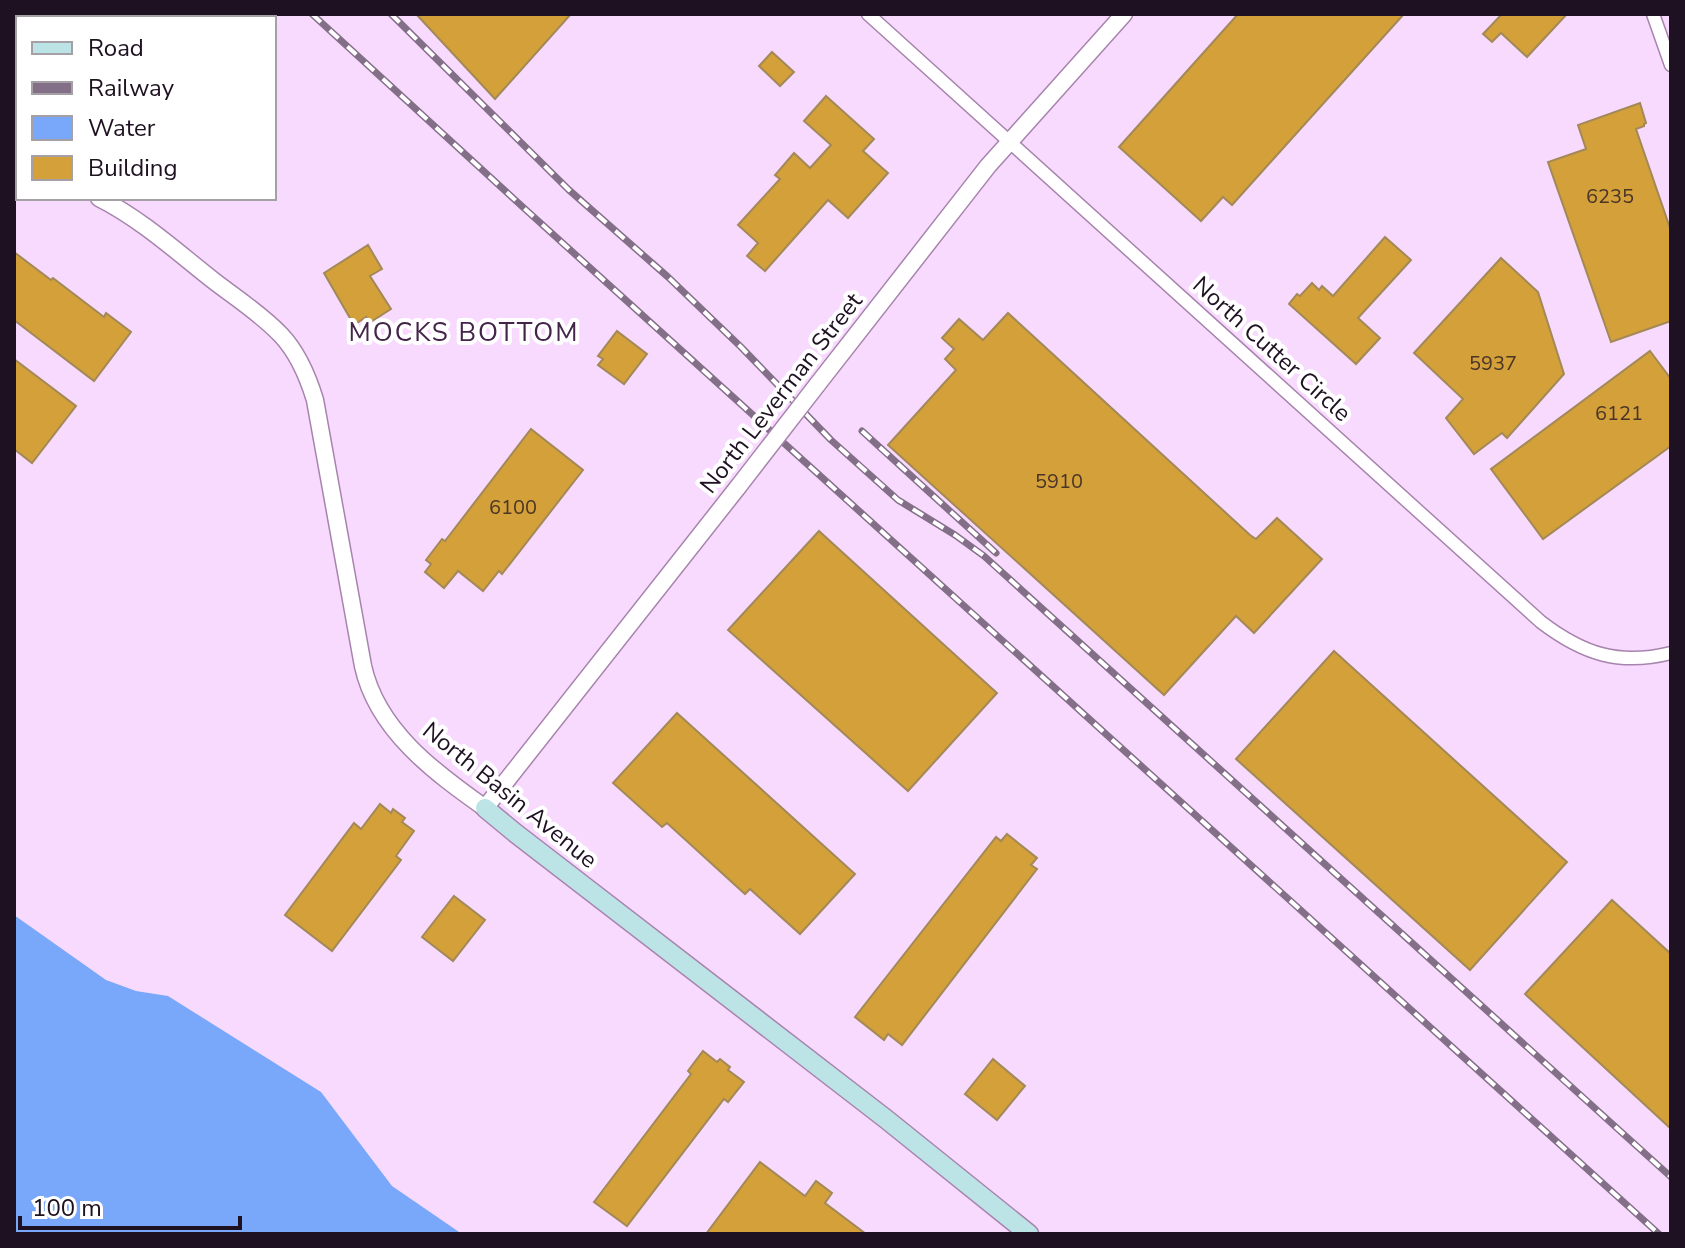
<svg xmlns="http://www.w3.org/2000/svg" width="1685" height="1248" viewBox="0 0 1685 1248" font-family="'Nunito Sans',sans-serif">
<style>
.water{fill:#79a8fa}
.building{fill:#d3a03a;stroke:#a38858;stroke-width:2}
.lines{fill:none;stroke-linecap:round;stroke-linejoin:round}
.minor-casing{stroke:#a784ad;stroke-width:15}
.tertiary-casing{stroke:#a784ad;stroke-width:19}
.secondary-casing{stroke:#a784ad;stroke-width:21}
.minor{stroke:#fff;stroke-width:12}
.tertiary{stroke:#fff;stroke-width:16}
.secondary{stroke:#bce3e6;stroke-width:18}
.rail-casing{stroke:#846f88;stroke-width:7}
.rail{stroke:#fff;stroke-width:4;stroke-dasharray:12;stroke-linecap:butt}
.tertiary-bridge-casing{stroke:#a784ad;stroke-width:19;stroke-linecap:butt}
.tertiary-bridge{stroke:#fff;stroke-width:16}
.labels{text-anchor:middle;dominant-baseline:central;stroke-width:8;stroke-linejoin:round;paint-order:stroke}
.number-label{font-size:20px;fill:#4b3527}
.street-label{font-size:24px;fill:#1e1121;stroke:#fff}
.neighbourhood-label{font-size:26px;letter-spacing:2px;fill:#432549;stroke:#fff}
</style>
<rect width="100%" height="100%" fill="#f8dafe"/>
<polygon class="water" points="14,915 106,980 136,991 168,996 321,1092 392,1186 462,1234 14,1234"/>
<g class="building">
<polygon points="416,14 571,14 495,99"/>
<polygon points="1238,14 1404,14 1232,205 1223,197 1201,221 1119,147"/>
<polygon points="1502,14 1567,14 1527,57 1501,33 1492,42 1483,34"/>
<polygon points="772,52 794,72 780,86 759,66"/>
<polygon points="826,96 874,139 863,151 888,173 848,218 828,200 765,271 747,256 758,243 738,225 780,179 775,175 794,153 810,168 831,145 804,121"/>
<polygon points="1640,103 1646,123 1644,124 1644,126 1636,129 1671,231 1671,321 1611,342 1548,162 1586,149 1578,125"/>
<polygon points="1385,237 1411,260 1358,318 1380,338 1356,364 1289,304 1297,294 1300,296 1312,283 1319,290 1322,286 1333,296"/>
<polygon points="368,245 382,269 370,276 391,309 369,323 366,317 354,325 324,273"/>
<polygon points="14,252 51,280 53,278 104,317 106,313 131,332 94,381 14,320"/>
<polygon points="1501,258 1538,292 1564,374 1507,438 1502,433 1474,454 1446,418 1463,399 1414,353"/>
<polygon points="1008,313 1250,535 1256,539 1277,518 1322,559 1254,633 1236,616 1164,695 888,445 956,370 945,359 954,349 942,338 959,319 983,340"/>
<polygon points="617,331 647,354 624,384 598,365 603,359 598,356"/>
<polygon points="1650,351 1671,379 1671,446 1543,539 1491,469"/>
<polygon points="14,359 76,406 32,463 14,449"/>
<polygon points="531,429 583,470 502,574 499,571 483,591 458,571 444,588 425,572 431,564 426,560 442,539 445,541"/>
<polygon points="819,531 997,693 908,791 728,630"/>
<polygon points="1334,651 1567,862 1470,970 1236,759"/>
<polygon points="677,713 855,874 800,934 750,889 745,894 667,823 662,827 613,783"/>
<polygon points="380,804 391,813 393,809 405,818 402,822 414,831 396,856 401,860 332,951 285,915 354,823 361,829"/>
<polygon points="1007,834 1037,858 1031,865 1037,869 902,1045 888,1034 884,1040 855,1017 996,837 1001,841"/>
<polygon points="454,896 485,920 453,961 422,937"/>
<polygon points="1612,900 1671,954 1671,1129 1525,994"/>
<polygon points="703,1051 717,1062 720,1059 730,1067 728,1070 744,1082 728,1102 724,1099 627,1226 594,1202 691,1074 688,1071"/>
<polygon points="993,1059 1025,1086 997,1120 965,1094"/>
<polygon points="760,1162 805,1196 816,1181 832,1193 825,1203 866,1234 706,1234"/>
</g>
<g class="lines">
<g class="minor-casing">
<g id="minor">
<path d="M868 14 1541 622C1583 654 1619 666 1671 653"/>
<polyline points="1653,14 1671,65"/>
</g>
</g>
<g class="tertiary-casing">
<g id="tertiary">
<polyline points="14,162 18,163"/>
<path d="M99 198C141 219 177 252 214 281 236 298 261 314 281 335 298 353 308 377 315 400L363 666C377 730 434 772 485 808L738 487"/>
<polyline points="817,385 988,166 1124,14"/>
</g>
</g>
<g class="secondary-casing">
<polyline id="secondary" points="485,808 514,832 886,1119 1029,1234"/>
</g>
<use href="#minor" class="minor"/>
<use href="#tertiary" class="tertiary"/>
<use href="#secondary" class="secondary"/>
<g class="rail-casing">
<g id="rail">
<polyline points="312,14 525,209 1659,1234"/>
<polyline points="391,14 569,190 668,277 741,347 831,440 898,500 955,535 984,556 1671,1177"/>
<polyline points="862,431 996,553"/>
</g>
</g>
<use href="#rail" class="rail"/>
<g class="tertiary-bridge-casing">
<polyline id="tertiary-bridge" points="738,487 817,385"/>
</g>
<use href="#tertiary-bridge" class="tertiary-bridge"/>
</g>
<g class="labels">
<g class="number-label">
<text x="1610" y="196">6235</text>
<text x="1493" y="363">5937</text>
<text x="1619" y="413">6121</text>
<text x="1059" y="481">5910</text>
<text x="513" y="507">6100</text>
</g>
<g class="street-label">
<text transform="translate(1272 349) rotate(42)">North Cutter Circle</text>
<text transform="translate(781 393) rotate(-52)">North Leverman Street</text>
<text transform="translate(510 795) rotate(39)">North Basin Avenue</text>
</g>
<g class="neighbourhood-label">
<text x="464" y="332">MOCKS BOTTOM</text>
</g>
</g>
<rect width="1685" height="1248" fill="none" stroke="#1e1121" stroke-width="32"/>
<rect x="16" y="16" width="260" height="184" fill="#ffffff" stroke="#a5a0a6" stroke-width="2"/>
<rect x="32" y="42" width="40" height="12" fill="#bce3e6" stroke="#a5a0a6" stroke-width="2"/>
<text x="88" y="56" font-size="24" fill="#1e1121">Road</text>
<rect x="32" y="82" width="40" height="12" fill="#846f88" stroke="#a5a0a6" stroke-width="2"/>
<text x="88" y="96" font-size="24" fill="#1e1121">Railway</text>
<rect x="32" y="116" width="40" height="24" fill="#79a8fa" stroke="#a5a0a6" stroke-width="2"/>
<text x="88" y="136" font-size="24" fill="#1e1121">Water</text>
<rect x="32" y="156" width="40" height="24" fill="#d3a03a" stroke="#a5a0a6" stroke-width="2"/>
<text x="88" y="176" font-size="24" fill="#1e1121">Building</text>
<path d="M20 1216v12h220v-12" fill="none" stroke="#1e1121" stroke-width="4"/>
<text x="32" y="1216" font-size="24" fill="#1e1121" stroke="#ffffff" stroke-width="6" paint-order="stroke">100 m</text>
</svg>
